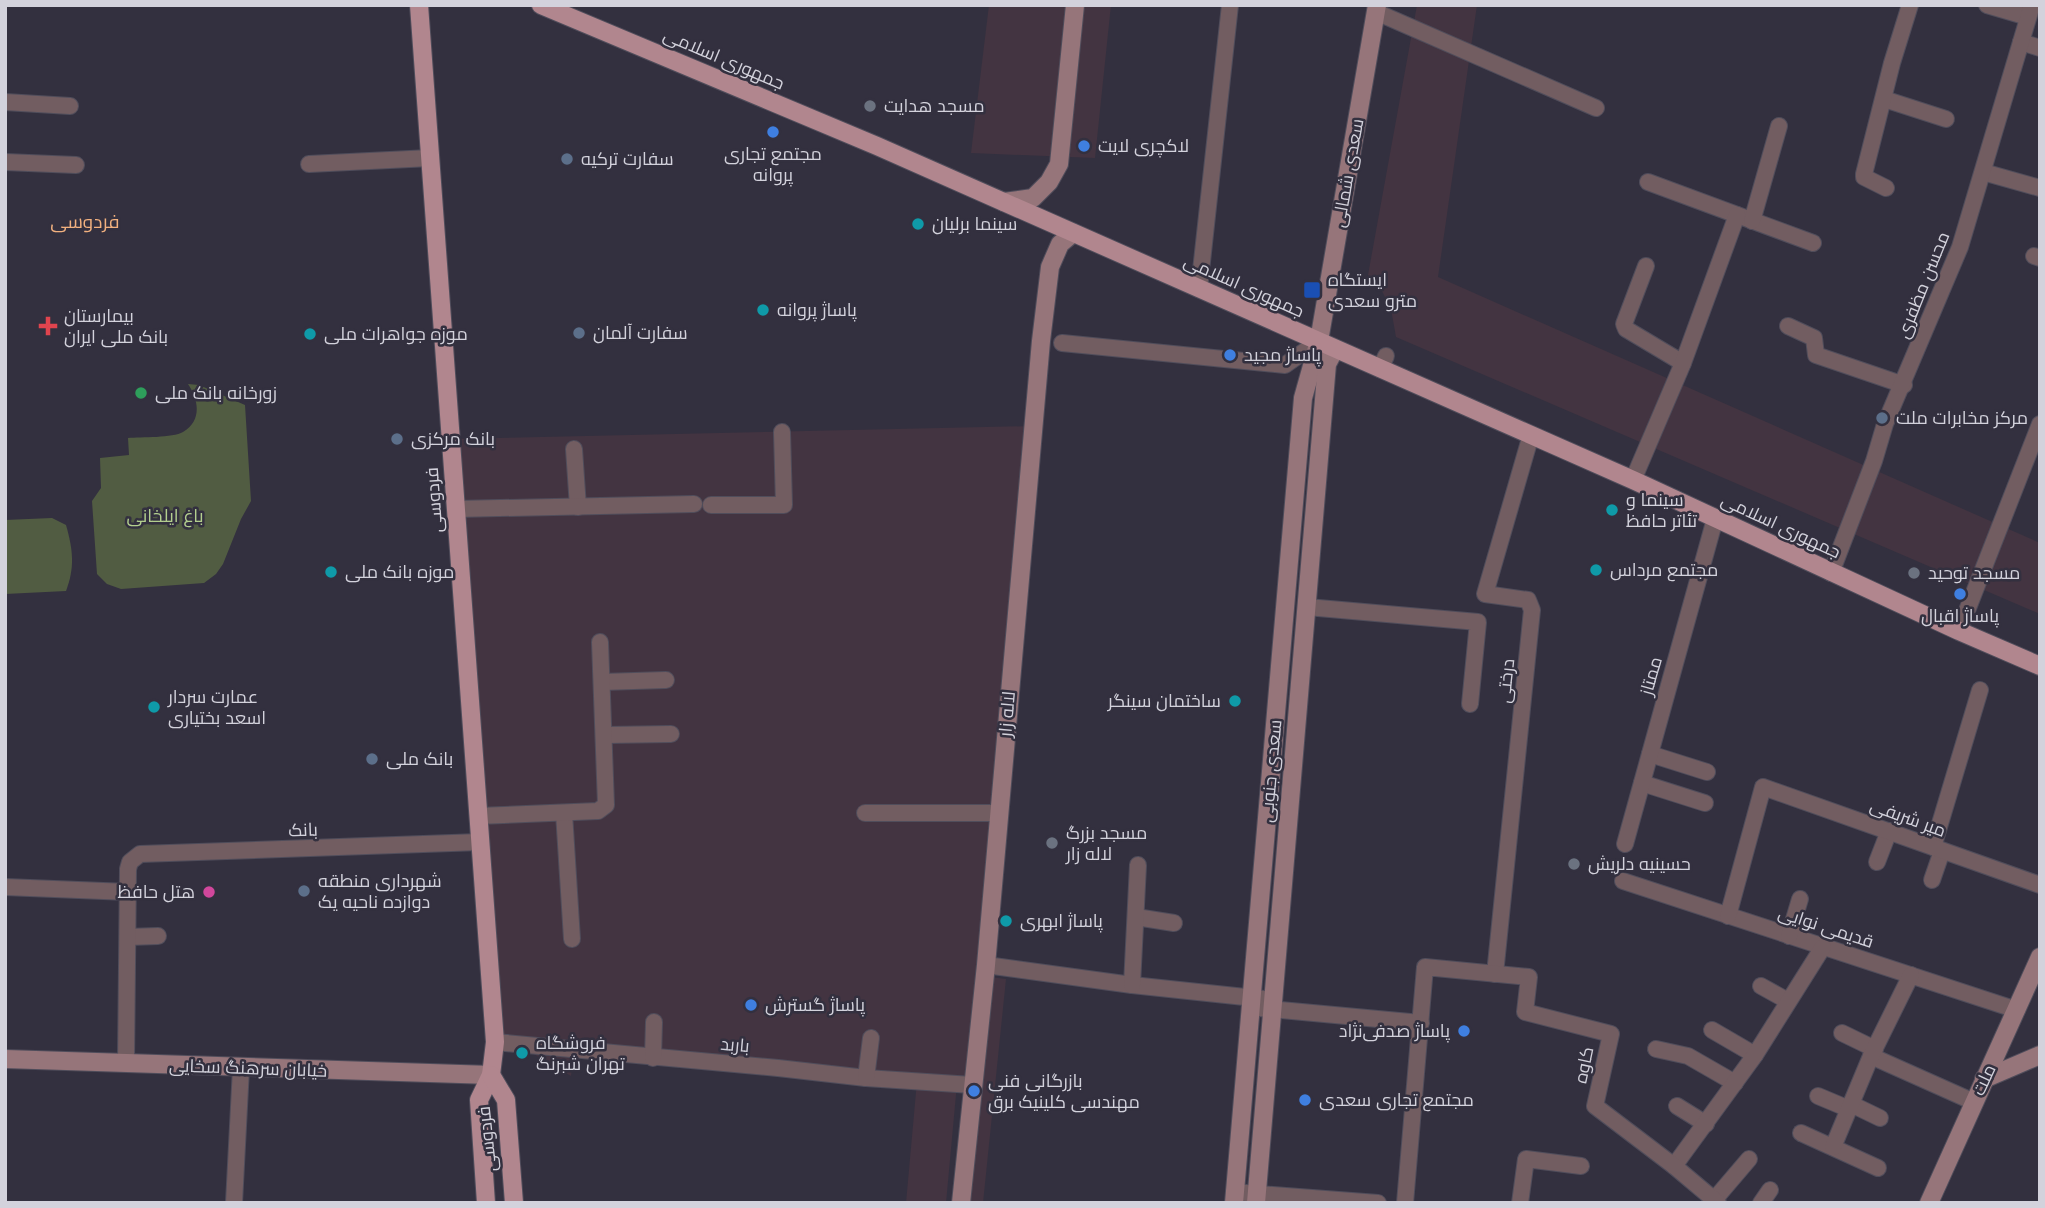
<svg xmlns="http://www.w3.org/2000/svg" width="2045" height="1208" viewBox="0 0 2045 1208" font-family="'DM Sans',Cairo,sans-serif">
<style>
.commercial{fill:#433441}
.green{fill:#515c42}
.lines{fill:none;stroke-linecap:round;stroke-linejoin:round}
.street-casing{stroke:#504d5b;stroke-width:18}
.secondary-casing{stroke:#504d5b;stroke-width:20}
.primary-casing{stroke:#504d5b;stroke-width:20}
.street{stroke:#725d61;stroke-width:16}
.secondary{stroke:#96757a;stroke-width:18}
.primary{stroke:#b1868e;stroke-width:18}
.worship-dot{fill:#6b7280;stroke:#33303f;stroke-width:2.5}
.shop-dot{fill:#3f7fe0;stroke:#33303f;stroke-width:2.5}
.service-dot{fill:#5c6f8a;stroke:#33303f;stroke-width:2.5}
.culture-dot{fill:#0f9aa8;stroke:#33303f;stroke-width:2.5}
.transit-dot{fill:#1a4fb4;stroke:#33303f;stroke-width:2.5}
.health-dot{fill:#e0444e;stroke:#33303f;stroke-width:2.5}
.leisure-dot{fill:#2e9e5b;stroke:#33303f;stroke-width:2.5}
.hotel-dot{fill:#d1479c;stroke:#33303f;stroke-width:2.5}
.labels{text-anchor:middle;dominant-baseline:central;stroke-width:5;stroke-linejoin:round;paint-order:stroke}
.street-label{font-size:18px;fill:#d3d2dc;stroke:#33303f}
.poi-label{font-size:18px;fill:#d3d2dc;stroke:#33303f;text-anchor:start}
.park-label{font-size:18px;fill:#b3cf8e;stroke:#33303f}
.neighbourhood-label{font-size:19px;fill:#f2b17f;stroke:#33303f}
</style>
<rect width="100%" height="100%" fill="#33303f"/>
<g class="commercial">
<polygon points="989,5 1111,5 1095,158 971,153"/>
<polygon points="1417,5 1477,5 1438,277 2040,543 2040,614 1396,337 1391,309 1382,291 1368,275"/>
<polygon points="1033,426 972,1085 957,1084 946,1203 906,1203 917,1081 495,1042 451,439"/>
<polygon points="990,977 1006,979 983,1203 968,1203"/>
<polygon points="527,1050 574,1055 571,1076"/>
</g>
<g class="green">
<path d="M188 384 199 385 245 405 251 501 241 519 223 564 216 574 204 583 121 589 107 584 97 574 92 501 101 488 100 458 129 455 128 438C141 437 173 438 183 432 202 421 199 400 188 384Z"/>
<path d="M52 518 66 525C73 550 75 567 66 591L5 594V520Z"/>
</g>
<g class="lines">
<g class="street-casing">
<g id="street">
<polyline points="1987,5 2028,17"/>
<polyline points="1376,12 1596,108"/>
<polyline points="2021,42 2040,48"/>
<polyline points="1884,99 1946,119"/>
<polyline points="5,102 70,106"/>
<polyline points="5,162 76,165"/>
<polyline points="309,164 430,158"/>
<polyline points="1983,172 2040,188"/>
<polyline points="1648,182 1813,243"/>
<polyline points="1886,188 1864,177 1864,174 1892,63 1910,5"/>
<polyline points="1752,221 1779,126"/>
<polyline points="2034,256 2040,258"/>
<polyline points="1646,266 1624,324 1626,329 1683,363"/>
<polyline points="1199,289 1230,5"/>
<polyline points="1788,326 1814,338 1816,355 1904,385"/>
<polyline points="1062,343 1285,365 1319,341"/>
<polyline points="1380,369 1386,356"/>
<polyline points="574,449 578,507"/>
<polyline points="1633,480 1683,363 1737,215"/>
<polyline points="711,505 784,505 782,432"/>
<polyline points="456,509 694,504"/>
<polyline points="1831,573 1874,461 1885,424 1960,247 2032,5"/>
<polyline points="1307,607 1478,622 1470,704"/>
<polyline points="1959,631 2040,424"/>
<polyline points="602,682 666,680"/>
<polyline points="605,735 671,734"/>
<polyline points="1650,754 1707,772"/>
<polyline points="1642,783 1705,803"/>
<polyline points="564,813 572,939"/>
<polyline points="865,813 997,813"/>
<polyline points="478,816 598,811 606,805 600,642"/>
<polyline points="1625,844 1715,519"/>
<polyline points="1933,847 1980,690"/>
<polyline points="1877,862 1889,831"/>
<polyline points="1932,880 1942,851"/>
<polyline points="1623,881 2017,1010"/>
<polyline points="5,887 128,892"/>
<polyline points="1728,916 1763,787 2040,885"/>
<polyline points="1136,917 1174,923"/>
<polyline points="1789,936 1800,899"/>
<polyline points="128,937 158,936"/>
<polyline points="986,965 1132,985 1273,1000"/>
<polyline points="1495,974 1532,610 1528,600 1485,594 1531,435"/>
<polyline points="1132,985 1138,865"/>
<polyline points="1761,986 1788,1001"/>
<polyline points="1259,1008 1421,1023"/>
<polyline points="1712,1030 1755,1055"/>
<polyline points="1842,1033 1875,1049"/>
<polyline points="495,1042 778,1068 866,1078 972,1085"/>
<polyline points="1656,1049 1688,1056 1735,1083"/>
<polyline points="1871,1056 1974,1102"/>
<polyline points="653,1058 654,1022"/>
<polyline points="126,1063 128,869 130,862 140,854 480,842"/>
<polyline points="866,1078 871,1038"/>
<polyline points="1818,1096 1849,1109"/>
<polyline points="1851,1104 1880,1118"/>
<polyline points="1677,1106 1706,1124"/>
<polyline points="1801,1133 1878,1168"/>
<polyline points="1833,1147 1871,1056 1911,975"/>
<polyline points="1674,1166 1755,1055 1823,947"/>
<polyline points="1234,1192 1378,1203"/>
<polyline points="1714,1200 1749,1159"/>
<polyline points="234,1203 241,1068"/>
<polyline points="1405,1203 1425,967 1529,977 1525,1012 1611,1034 1595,1106 1674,1166 1718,1203"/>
<polyline points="1520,1203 1526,1159 1581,1166"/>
<polyline points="1761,1203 1770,1190"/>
</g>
</g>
<g class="secondary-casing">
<g id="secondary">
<polyline points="1004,202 1033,198 1049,182 1059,164 1075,5"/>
<polyline points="5,1059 491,1075"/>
<polyline points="1984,1079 2040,1055"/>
<polyline points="961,1203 986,965 1041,341 1050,267 1060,244 1073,233"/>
<polyline points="1234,1203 1303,398 1319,341 1377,5"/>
<polyline points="1256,1203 1327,364 1335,349"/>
<polyline points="1929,1203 2040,957"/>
</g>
</g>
<g class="primary-casing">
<g id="primary">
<polyline points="419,5 495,1042 491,1075 479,1100 486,1203"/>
<polyline points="541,5 877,146 1633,480 1959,631 2040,666"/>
<polyline points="491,1075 506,1100 514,1203"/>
</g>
</g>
<use href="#street" class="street"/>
<use href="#secondary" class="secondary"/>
<use href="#primary" class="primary"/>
</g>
<g class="worship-dot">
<circle cx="870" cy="106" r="7"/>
<circle cx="1914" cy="573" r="7"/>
<circle cx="1052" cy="843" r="7"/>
<circle cx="1574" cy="864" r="7"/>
</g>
<g class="shop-dot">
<circle cx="773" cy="132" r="7"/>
<circle cx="1084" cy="146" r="7"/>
<circle cx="1230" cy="355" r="7"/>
<circle cx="1960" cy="594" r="7"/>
<circle cx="751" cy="1005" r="7"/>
<circle cx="1464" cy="1031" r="7"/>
<circle cx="974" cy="1091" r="7"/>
<circle cx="1305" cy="1100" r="7"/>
</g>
<g class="service-dot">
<circle cx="567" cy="159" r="7"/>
<circle cx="579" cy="333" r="7"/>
<circle cx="1882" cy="418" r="7"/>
<circle cx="397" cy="439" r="7"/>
<circle cx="372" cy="759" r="7"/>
<circle cx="304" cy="891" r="7"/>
</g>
<g class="culture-dot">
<circle cx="918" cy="224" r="7"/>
<circle cx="763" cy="310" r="7"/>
<circle cx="310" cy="334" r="7"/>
<circle cx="1612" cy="510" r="7"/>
<circle cx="1596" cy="570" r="7"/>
<circle cx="331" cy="572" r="7"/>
<circle cx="1235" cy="701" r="7"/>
<circle cx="154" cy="707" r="7"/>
<circle cx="1006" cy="921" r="7"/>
<circle cx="522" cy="1053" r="7"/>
</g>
<rect class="transit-dot" x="1303" y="281" width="18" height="18" rx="3.5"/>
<path class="health-dot" d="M44.5 315.5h7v7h7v7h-7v7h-7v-7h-7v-7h7z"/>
<circle class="leisure-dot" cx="141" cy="393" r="7"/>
<circle class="hotel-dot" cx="209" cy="892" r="7"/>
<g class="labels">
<g class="street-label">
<text transform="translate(724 59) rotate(23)">جمهوری اسلامی</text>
<text transform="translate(1348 173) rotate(-80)">سعدی شمالی</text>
<text transform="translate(1923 285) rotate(-68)">محسن مظفری</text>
<text transform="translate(1244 286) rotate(24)">جمهوری اسلامی</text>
<text transform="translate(434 500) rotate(-94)">فردوسی</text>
<text transform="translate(1781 526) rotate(25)">جمهوری اسلامی</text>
<text transform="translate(1651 676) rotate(-74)">ممتاز</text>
<text transform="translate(1506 681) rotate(-84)">درختی</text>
<text transform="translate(1007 714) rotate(-85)">لاله زار</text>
<text transform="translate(1271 771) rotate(-85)">سعدی جنوبی</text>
<text transform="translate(1908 818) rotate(20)">میر شریفی</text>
<text transform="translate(303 830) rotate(-2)">بانک</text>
<text transform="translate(1826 927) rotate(18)">قدیمی نوایی</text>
<text transform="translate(735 1045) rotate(5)">باربد</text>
<text transform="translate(1584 1065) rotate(-78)">کاوه</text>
<text transform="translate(248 1068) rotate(2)">خیابان سرهنگ سخایی</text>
<text transform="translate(1984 1080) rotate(-65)">ملت</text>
<text transform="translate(487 1139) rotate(-96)">فردوسی</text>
</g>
<g class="poi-label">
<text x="884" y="106">مسجد هدایت</text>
<text x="1098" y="146">لاکچری لایت</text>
<text x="773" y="154" text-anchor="middle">مجتمع تجاری<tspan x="773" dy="21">پروانه</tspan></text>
<text x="581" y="159">سفارت ترکیه</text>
<text x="932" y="224">سینما برلیان</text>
<text x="1328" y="280">ایستگاه<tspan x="1328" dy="21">مترو سعدی</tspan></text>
<text x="777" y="310">پاساژ پروانه</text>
<text x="64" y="316">بیمارستان<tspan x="64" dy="21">بانک ملی ایران</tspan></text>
<text x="593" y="333">سفارت آلمان</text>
<text x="324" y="334">موزه جواهرات ملی</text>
<text x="1244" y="355">پاساژ مجید</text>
<text x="155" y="393">زورخانه بانک ملی</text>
<text x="1896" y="418">مرکز مخابرات ملت</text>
<text x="411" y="439">بانک مرکزی</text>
<text x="1626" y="500">سینما و<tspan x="1626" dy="21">تئاتر حافظ</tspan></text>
<text x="1610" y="570">مجتمع مرداس</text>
<text x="345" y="572">موزه بانک ملی</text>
<text x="1928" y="573">مسجد توحید</text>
<text x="1960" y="616" text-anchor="middle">پاساژ اقبال</text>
<text x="168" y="697">عمارت سردار<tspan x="168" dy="21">اسعد بختیاری</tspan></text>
<text x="1221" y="701" text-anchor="end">ساختمان سینگر</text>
<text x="386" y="759">بانک ملی</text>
<text x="1066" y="833">مسجد بزرگ<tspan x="1066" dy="21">لاله زار</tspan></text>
<text x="1588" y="864">حسینیه دلریش</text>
<text x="318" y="881">شهرداری منطقه<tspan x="318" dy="21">دوازده ناحیه یک</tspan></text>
<text x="195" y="892" text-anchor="end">هتل حافظ</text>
<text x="1020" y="921">پاساژ ابهری</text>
<text x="765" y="1005">پاساژ گسترش</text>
<text x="1450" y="1031" text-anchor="end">پاساژ صدفی‌نژاد</text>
<text x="536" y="1043">فروشگاه<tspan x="536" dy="21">تهران شبرنگ</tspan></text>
<text x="988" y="1081">بازرگانی فنی<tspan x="988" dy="21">مهندسی کلینیک برق</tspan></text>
<text x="1319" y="1100">مجتمع تجاری سعدی</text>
</g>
<g class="park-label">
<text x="165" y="516">باغ ایلخانی</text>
</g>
<g class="neighbourhood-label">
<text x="85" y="221">فردوسی</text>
</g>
</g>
<rect width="2045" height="1208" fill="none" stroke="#d3d2dc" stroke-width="14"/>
</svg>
